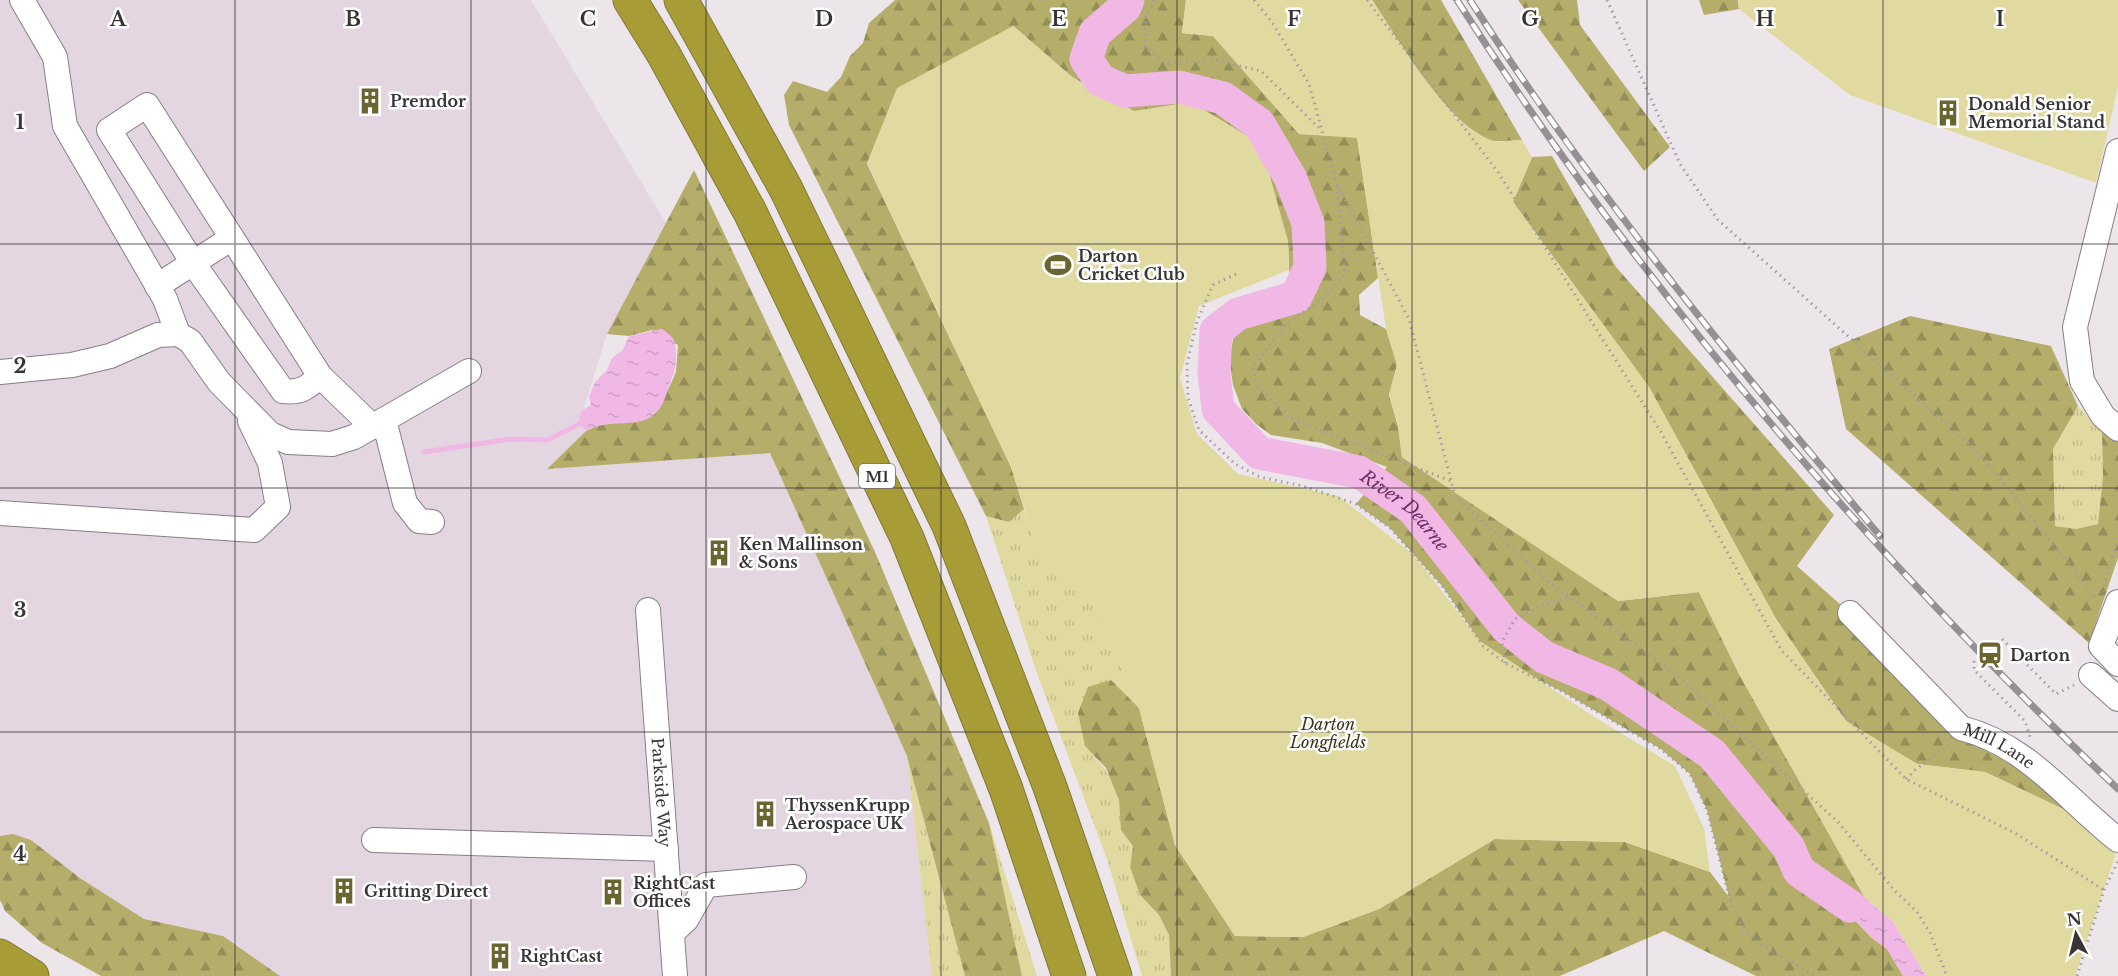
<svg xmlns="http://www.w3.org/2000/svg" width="2118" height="976" viewBox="0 0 2118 976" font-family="'Libre Baskerville',serif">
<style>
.built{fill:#e4d6e1}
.grass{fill:url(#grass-tufts)}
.forest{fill:url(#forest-firs)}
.park{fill:#e1daa0}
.water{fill:url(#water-ripples)}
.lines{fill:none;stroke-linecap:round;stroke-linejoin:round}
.stream{stroke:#f1b8e6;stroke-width:5}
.river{stroke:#f1b8e6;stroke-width:33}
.minor-casing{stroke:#867f84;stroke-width:26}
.highway-casing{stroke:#817837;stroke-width:35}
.path{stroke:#a29da1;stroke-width:3;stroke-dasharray:1.5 4.5;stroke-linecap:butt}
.minor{stroke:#fff;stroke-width:24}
.highway{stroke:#a89c37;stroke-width:33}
.rail-casing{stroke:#959094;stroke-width:7}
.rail{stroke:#fff;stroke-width:4.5;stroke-dasharray:14;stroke-linecap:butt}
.grid{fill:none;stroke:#383537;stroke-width:1.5;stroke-opacity:0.55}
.labels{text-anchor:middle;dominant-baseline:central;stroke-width:5;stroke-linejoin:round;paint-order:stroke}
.shield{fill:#fff;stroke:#747273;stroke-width:1.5}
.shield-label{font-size:15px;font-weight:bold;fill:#383537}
.poi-label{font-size:16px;font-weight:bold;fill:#383537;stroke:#fff;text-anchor:start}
.park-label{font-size:16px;font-style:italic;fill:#383416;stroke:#fff}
.street-label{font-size:16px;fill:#383537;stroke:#fff}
.water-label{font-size:18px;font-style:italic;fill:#6e2d65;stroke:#fff}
.grid-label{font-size:20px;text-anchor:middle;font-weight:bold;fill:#383537;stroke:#fff;stroke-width:5;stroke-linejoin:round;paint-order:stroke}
</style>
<defs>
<pattern id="grass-tufts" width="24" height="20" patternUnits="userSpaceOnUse" patternTransform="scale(1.5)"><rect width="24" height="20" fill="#e1daa0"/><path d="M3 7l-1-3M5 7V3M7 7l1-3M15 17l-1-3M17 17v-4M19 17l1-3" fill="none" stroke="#c2bc8a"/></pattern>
<pattern id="forest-firs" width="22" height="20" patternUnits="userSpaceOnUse" patternTransform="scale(1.5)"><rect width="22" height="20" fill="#b5ad6a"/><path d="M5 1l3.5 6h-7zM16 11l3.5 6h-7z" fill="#948e58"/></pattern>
<pattern id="water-ripples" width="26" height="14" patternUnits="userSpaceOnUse" patternTransform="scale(1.5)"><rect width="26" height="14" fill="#f1b8e6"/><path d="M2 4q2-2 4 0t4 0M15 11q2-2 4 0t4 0" fill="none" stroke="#cf9fc6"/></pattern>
</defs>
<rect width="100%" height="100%" fill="#ece6eb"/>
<polygon class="built" points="0,0 531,0 666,223 607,334 579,424 586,431 547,469 770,452 907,756 932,976 280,976 223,936 144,919 80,878 31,840 13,834 0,836"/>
<g class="grass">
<polygon points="2078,406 2102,431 2103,476 2098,524 2076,529 2055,526 2053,449"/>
<path d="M1024 509 1033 536 1086 589 1139 708 1111 680 1085 746C1100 762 1116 780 1120 802 1123 825 1118 826 1133 846L1130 867 1140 895 1159 915 1169 935 1171 976H1142L1107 859 1036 671 986 516 1009 522Z"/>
<polygon points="907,756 965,976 932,976"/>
<polygon points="989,823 1037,976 1022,976"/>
</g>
<g class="forest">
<polygon points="895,0 1186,0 1182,33 1213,36 1299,134 1357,137 1378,278 1359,295 1360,315 1386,329 1397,365 1389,395 1398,426 1402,457 1618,601 1699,592 1739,674 1865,898 1816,872 1812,885 1836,901 1872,938 1887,949 1903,976 1756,976 1664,931 1560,976 1171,976 1169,935 1159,915 1140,895 1130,867 1133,846 1121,830 1119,800 1106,768 1085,746 1078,713 1088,687 1111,680 1139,708 1175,845 1235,936 1303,937 1379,909 1494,839 1625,842 1710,872 1729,897 1707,810 1690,774 1661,749 1563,692 1505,663 1483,646 1443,587 1390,528 1356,504 1387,467 1322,443 1271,435 1256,424 1242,409 1233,385 1229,357 1235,332 1257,321 1291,313 1288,241 1191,102 1134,112 1072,77 1013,26 867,164 1011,467 1024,509 1009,522 986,516 789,125 784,95 793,81 827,92 841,77 850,56 863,43 869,23"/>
<path d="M1372 0H1441L1522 140C1512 140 1498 143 1490 140 1444 121 1399 40 1372 0Z"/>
<polygon points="1518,0 1577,0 1580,25 1670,147 1644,171"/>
<polygon points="1699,0 1738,0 1739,9 1704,15"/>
<polygon points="1552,156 1616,267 1834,515 1797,566 1850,613 1961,728 2014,756 2065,810 1985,772 1917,764 1846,721 1776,619 1649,387 1513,202 1532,157"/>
<polygon points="694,170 875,552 989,823 1022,976 965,976 907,756 770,453 547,469 586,431 601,424 614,423 668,390 676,372 678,345 652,330 629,336 607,334"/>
<polygon points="1910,316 2051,346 2078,406 2053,449 2055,526 2076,529 2098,524 2103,476 2102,431 2118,439 2118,558 2089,643 1846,429 1829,349"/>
<polygon points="13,834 31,840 80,878 144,919 223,936 280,976 101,976 42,943 5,911 0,900 0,836"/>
</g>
<g class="park">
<path d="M1186 0H1372C1399 40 1444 121 1490 140 1498 143 1512 140 1522 140L1532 157 1513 202 1649 387 1776 619 1846 721 1917 764 1985 772 2065 810 2117 850 2075 976H1926L1893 922 1865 898 1739 674 1699 592 1618 601 1402 457 1398 426 1389 395 1397 365 1386 329 1357 138 1299 134 1213 36 1182 33Z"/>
<polygon points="1738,0 2118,0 2118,87 2096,183 1850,95 1739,9"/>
<polygon points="1013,26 1072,77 1134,111 1191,102 1261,144 1288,241 1289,270 1199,306 1180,378 1197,434 1238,474 1338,496 1415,556 1480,641 1596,718 1675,766 1704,828 1710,872 1625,842 1495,839 1379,909 1303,937 1235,936 1175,845 1139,708 1086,589 1033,536 1011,467 867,163 897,88"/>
</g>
<g class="water">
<path d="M662 329C677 338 676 345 676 360 675 373 671 380 667 392 653 439 621 413 586 431L579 424 581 411 591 405 589 397 595 382 607 370 612 358 622 351 629 336Z"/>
<polygon points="1816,872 1865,898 1893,922 1926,976 1903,976 1887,949 1872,938 1836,901 1812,885"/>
</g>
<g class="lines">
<polyline class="stream" points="424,452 511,439 547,440 579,424"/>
<path class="river" id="s1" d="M1128 0 1125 7 1095 33 1086 59 1100 80 1125 91 1179 87 1223 98 1259 124 1290 177 1308 223 1310 267 1296 297 1238 314 1216 331 1214 372 1218 409 1259 453 1359 472 1413 509 1506 627 1544 657 1608 684 1712 754 1789 848 1799 871 1850 906"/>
<g class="minor-casing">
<g id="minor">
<polyline points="22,0 55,57 65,126 165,299 178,334"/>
<polyline points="2118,151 2075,327 2082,381 2103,416 2118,429"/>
<polyline points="157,286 232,238"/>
<polyline points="0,372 72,365 110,356 158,335 178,334 190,341 219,382 270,434 288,442 332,444 354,437 469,371"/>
<path d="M320 376C307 388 301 393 283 391L193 263 109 130 147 105 320 376 373 427"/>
<polyline points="384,420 405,503 419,521 432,522"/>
<polyline points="0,513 254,530 278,507 270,463 250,421"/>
<polyline points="2118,602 2101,646 2118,664"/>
<path id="s2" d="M648 610 675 976"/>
<path id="s3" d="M1850 613 1961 728C2028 745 2066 799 2118 840"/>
<polyline points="2091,675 2118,699"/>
<polyline points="374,840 666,849"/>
<polyline points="673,932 686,920 706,885 794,877"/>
</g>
</g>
<g class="highway-casing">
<g id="highway">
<polyline points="630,0 664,55 750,212 907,538 1006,789 1069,976"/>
<polyline points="681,0 786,189 949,526 1050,787 1115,976"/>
<polyline points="0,956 32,976"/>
</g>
</g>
<g class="path">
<polyline points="1154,0 1145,17 1145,48 1168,63 1215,60 1261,71 1319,128"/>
<polyline points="1254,0 1272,22 1309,84 1337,184 1409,319 1455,496 1551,584 1672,671 1838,822 1894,890 1917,912 1930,933 1947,976"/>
<polyline points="1367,0 1498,172 1662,434 1782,651 1906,779 2015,833 2104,890"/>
<polyline points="1607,0 1680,164 1718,220 1980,454 2098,600"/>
<polyline points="1337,186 1345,274 1323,299 1287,323 1253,367 1258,386 1291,419 1451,481"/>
<polyline points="1236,274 1213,285 1197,321 1187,364 1188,398 1199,430 1235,464 1260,477 1303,486 1356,504 1390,528 1443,587 1483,646 1505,663 1563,692 1661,749 1690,774 1707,810 1730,900 1743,927 1759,943 1815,976"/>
<polyline points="2104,586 2118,537"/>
<polyline points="2002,639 2056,694 2074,685"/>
<polyline points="1974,661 1974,670 2025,721 2030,737"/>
<polyline points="1505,663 1502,642 1515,619 1543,605 1571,598"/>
<polyline points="1906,779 1915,770 1949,745"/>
<polyline points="2077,976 2104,890 2118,861"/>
</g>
<use href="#minor" class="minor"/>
<use href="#highway" class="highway"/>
<g class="rail-casing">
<g id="rail">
<path d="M1457 0C1642 290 1868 552 2118 789"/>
<path d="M1470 0C1592 190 1734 363 1880 536"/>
</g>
</g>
<use href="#rail" class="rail"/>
</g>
<path class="grid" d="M235 0V976M471 0V976M706 0V976M941 0V976M1177 0V976M1412 0V976M1647 0V976M1883 0V976M0 244H2118M0 488H2118M0 732H2118"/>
<defs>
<g id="building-bare" transform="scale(2.07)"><path d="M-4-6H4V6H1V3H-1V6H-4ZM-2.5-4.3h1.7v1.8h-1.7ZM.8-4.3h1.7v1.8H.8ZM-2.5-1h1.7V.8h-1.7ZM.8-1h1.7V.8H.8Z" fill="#6a6430" stroke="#fff" stroke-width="2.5" paint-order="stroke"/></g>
<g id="stadium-bare" transform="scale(2.07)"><path d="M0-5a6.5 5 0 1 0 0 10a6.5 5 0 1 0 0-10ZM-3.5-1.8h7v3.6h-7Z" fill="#6a6430" stroke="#fff" stroke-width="2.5" paint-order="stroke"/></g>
<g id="station-bare" transform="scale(2.07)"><path d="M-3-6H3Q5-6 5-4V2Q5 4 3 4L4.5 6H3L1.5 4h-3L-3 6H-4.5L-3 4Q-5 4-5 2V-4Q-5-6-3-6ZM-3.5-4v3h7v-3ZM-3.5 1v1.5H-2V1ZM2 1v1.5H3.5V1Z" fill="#6a6430" stroke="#fff" stroke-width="2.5" paint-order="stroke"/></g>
</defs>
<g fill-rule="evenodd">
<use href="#building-bare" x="370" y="101"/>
<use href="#building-bare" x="1948" y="113"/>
<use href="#stadium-bare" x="1058" y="265"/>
<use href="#building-bare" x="719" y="553"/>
<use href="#station-bare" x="1990" y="655"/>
<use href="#building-bare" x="765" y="814"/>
<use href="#building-bare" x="344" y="891"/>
<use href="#building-bare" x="613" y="892"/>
<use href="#building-bare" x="500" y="956"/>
</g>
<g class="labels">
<rect class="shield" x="859" y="464" width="36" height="24" rx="4.5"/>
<g class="shield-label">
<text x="877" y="476">M1</text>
</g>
<g class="poi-label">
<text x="390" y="101">Premdor</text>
<text x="1968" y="104">Donald Senior<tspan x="1968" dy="18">Memorial Stand</tspan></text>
<text x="1078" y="256">Darton<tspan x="1078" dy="18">Cricket Club</tspan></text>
<text x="739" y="544">Ken Mallinson<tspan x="739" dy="18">&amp; Sons</tspan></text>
<text x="2010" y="655">Darton</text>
<text x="785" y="805">ThyssenKrupp<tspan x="785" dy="18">Aerospace UK</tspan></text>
<text x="633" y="883">RightCast<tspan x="633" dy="18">Offices</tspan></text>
<text x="364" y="891">Gritting Direct</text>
<text x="520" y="956">RightCast</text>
</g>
<g class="park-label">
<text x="1328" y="724">Darton<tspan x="1328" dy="18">Longfields</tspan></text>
</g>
<g class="street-label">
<text stroke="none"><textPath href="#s3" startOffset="202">Mill Lane</textPath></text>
<text stroke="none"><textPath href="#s2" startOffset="183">Parkside Way</textPath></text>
</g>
<g class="water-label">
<text stroke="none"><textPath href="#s1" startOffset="848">River Dearne</textPath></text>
</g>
</g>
<g class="grid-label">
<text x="118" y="26">A</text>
<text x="353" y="26">B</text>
<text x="588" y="26">C</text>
<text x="824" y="26">D</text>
<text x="1059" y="26">E</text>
<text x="1294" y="26">F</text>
<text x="1530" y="26">G</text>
<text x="1765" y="26">H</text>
<text x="2000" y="26">I</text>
<text x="20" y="129">1</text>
<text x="20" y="373">2</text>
<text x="20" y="617">3</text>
<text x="20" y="861">4</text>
</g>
<g transform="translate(2076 934) rotate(353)" stroke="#ffffff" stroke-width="4.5" paint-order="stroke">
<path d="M0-4.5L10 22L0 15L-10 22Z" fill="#383537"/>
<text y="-9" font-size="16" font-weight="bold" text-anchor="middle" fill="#383537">N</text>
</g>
</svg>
